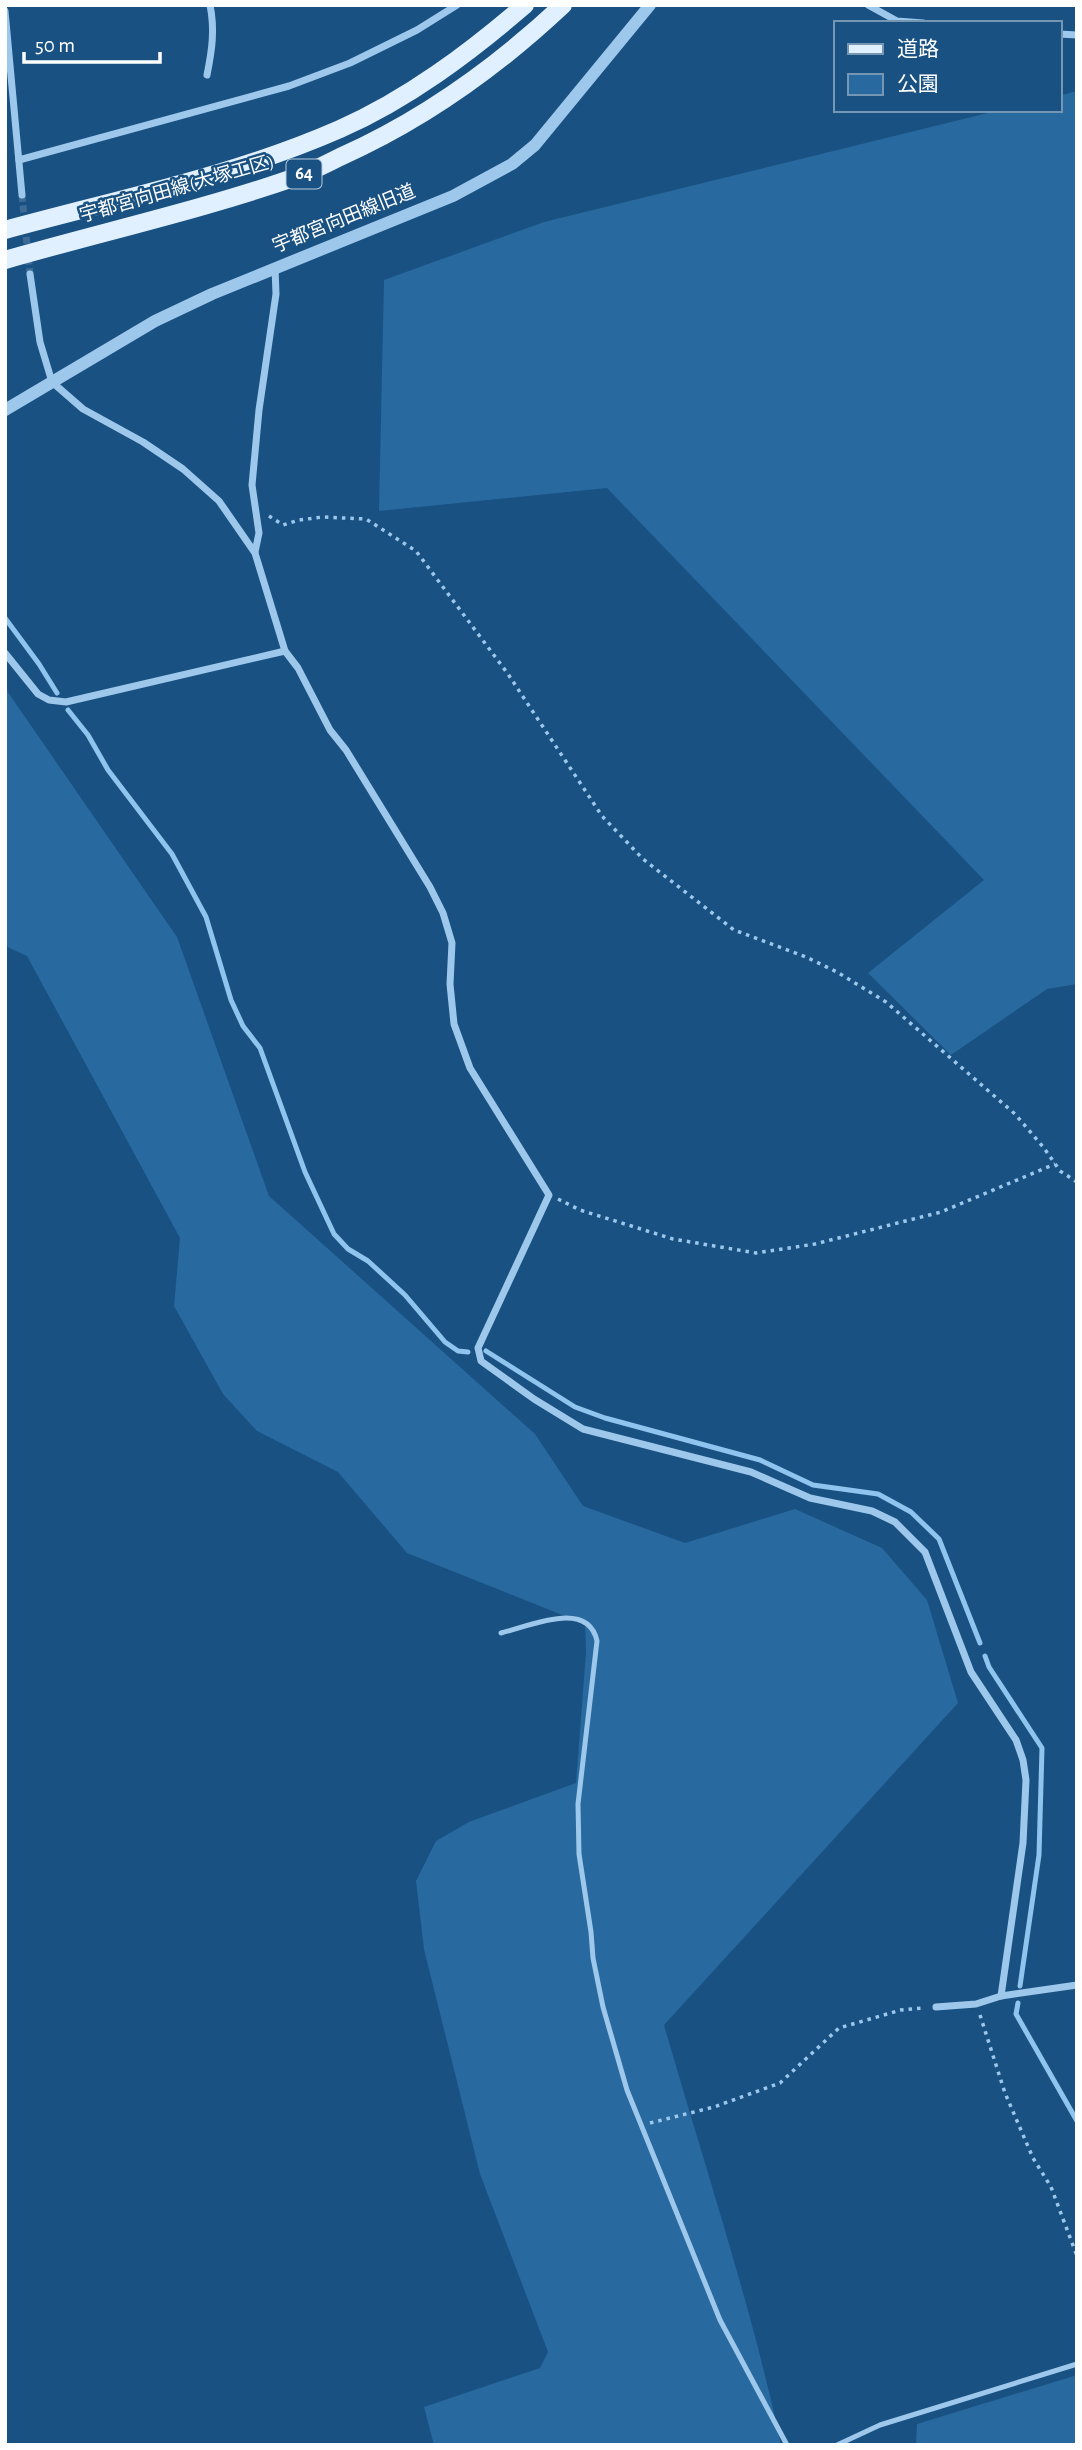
<svg xmlns="http://www.w3.org/2000/svg" width="1082" height="2450" viewBox="0 0 1082 2450" font-family="'Alegreya Sans','Noto Sans JP',sans-serif">
<style>
.green{fill:#28699f}
.lines{fill:none;stroke-linecap:round;stroke-linejoin:round}
.stream{stroke:#8fc4ee;stroke-width:5}
.minor-tunnel{stroke:#3c6b95;stroke-width:7;stroke-dasharray:7 3.5;stroke-linecap:butt}
.path{stroke:#9dc8eb;stroke-width:3.5;stroke-dasharray:3.5 5;stroke-linecap:butt}
.service{stroke:#9dc8eb;stroke-width:5}
.minor{stroke:#9dc8eb;stroke-width:7}
.tertiary{stroke:#9dc8eb;stroke-width:12}
.primary{stroke:#e1f0ff;stroke-width:18}
.labels{text-anchor:middle;dominant-baseline:central;stroke-width:5;stroke-linejoin:round;paint-order:stroke}
.shield{fill:#195182;stroke:#bacbda;stroke-width:2}
.shield-label{font-size:18px;font-weight:bold;fill:#fff}
.street-label{font-size:19px;fill:#fff;stroke:#195182}
</style>
<rect width="100%" height="100%" fill="#195182"/>
<g class="green">
<polygon points="1077,91 1077,984 1047,989 951,1055 868,973 984,880 607,488 379,511 384,280 544,222 1000,110 1059,110 1059,96"/>
<path d="M5 688 177 937 269 1196 535 1434 583 1506 685 1543 795 1509 882 1548 927 1600 958 1703 664 2025C704 2165 751 2303 781 2445H434L424 2407 540 2368 548 2352 480 2174 424 1949 416 1881 436 1841 469 1822 576 1783 586 1652 585 1624 407 1553 338 1472 257 1431 223 1394 174 1306 180 1238 27 956 5 946Z"/>
<polygon points="1077,2375 1077,2445 916,2445 917,2424"/>
</g>
<g class="lines">
<g class="stream">
<polyline points="5,618 39,664 57,693"/>
<polyline points="68,710 88,735 108,770 172,854 206,917 231,1000 243,1026 260,1048 305,1172 334,1234 348,1249 368,1261 405,1295 445,1342 458,1351 468,1352"/>
<polyline points="486,1351 575,1407 605,1418 760,1460 813,1485 878,1494 911,1512 939,1539 980,1643"/>
<polyline points="985,1656 989,1667 1042,1748 1039,1855 1020,1986"/>
<polyline points="1018,2003 1016,2014 1077,2121"/>
</g>
<polyline class="minor-tunnel" points="22,195 30,274"/>
<g class="path">
<polyline points="269,516 283,525 299,520 323,517 366,519 416,551 508,674 602,816 643,859 734,930 806,957 837,972 886,1002 1015,1114 1044,1148 1060,1171 1077,1182"/>
<polyline points="558,1199 580,1210 673,1239 756,1253 815,1244 941,1212 1055,1164"/>
<polyline points="980,2015 1005,2093 1033,2158 1051,2187 1077,2256"/>
<polyline points="650,2123 714,2107 780,2083 839,2028 901,2010 924,2008"/>
</g>
<g class="service">
<path d="M501 1633C530 1626 588 1599 597 1641L578 1804 579 1854 591 1932 593 1958 603 2007 627 2090 720 2320 787 2445"/>
<polyline points="837,2445 880,2425 1077,2364"/>
</g>
<g class="minor">
<polyline points="868,5 897,21 923,23"/>
<polyline points="5,11 22,195"/>
<polyline points="1059,34 1077,35"/>
<path d="M207 75C212 50 215 30 210 5"/>
<polyline points="19,160 289,86 350,63 417,30 457,5"/>
<polyline points="30,274 40,342 52,382 83,409 143,442 183,469 219,501 255,553 285,651 298,668 330,730 346,750 430,887 443,913 452,943 450,984 454,1024 470,1068 549,1195 478,1348 481,1361 534,1399 583,1429 751,1472 810,1498 872,1511 895,1522 925,1552 971,1672 1016,1740 1023,1760 1026,1780 1023,1843 1001,1996"/>
<polyline points="255,552 259,533 252,485 259,410 276,294 275,268"/>
<polyline points="5,653 38,694 49,700 66,702 285,651"/>
<polyline points="936,2007 976,2004 1001,1996 1077,1985"/>
</g>
<polyline class="tertiary" points="5,410 155,321 212,294 453,196 512,164 535,145 650,5"/>
<g class="primary">
<path d="M5 230C118 199 233 176 340 129 408 99 469 53 525 5"/>
<path d="M5 260C102 232 201 210 296 177 311 172 326 164 340 157 423 120 497 67 563 5"/>
</g>
</g>
<g class="labels">
<rect class="shield" x="286.5" y="159.5" width="35" height="29" rx="5"/>
<g class="shield-label">
<text x="304" y="174">64</text>
</g>
<g class="street-label">
<text transform="translate(177 189) rotate(-16)">宇都宮向田線(大塚工区)</text>
<text transform="translate(344 219) rotate(-22)">宇都宮向田線旧道</text>
</g>
</g>
<rect width="1082" height="2450" fill="none" stroke="#ffffff" stroke-width="14"/>
<rect x="834" y="21" width="228" height="91" fill="#195182" stroke="#7597b4" stroke-width="2"/>
<rect x="848" y="44" width="35" height="10" fill="#e1f0ff" stroke="#7597b4" stroke-width="2"/>
<text x="897" y="56" font-size="21" fill="#ffffff">道路</text>
<rect x="848" y="74" width="35" height="21" fill="#28699f" stroke="#7597b4" stroke-width="2"/>
<text x="897" y="91" font-size="21" fill="#ffffff">公園</text>
<path d="M24 52v10h136v-10" fill="none" stroke="#ffffff" stroke-width="3.5"/>
<text x="35" y="52" font-size="21" fill="#ffffff" stroke="#195182" stroke-width="5" paint-order="stroke">50 m</text>
</svg>
